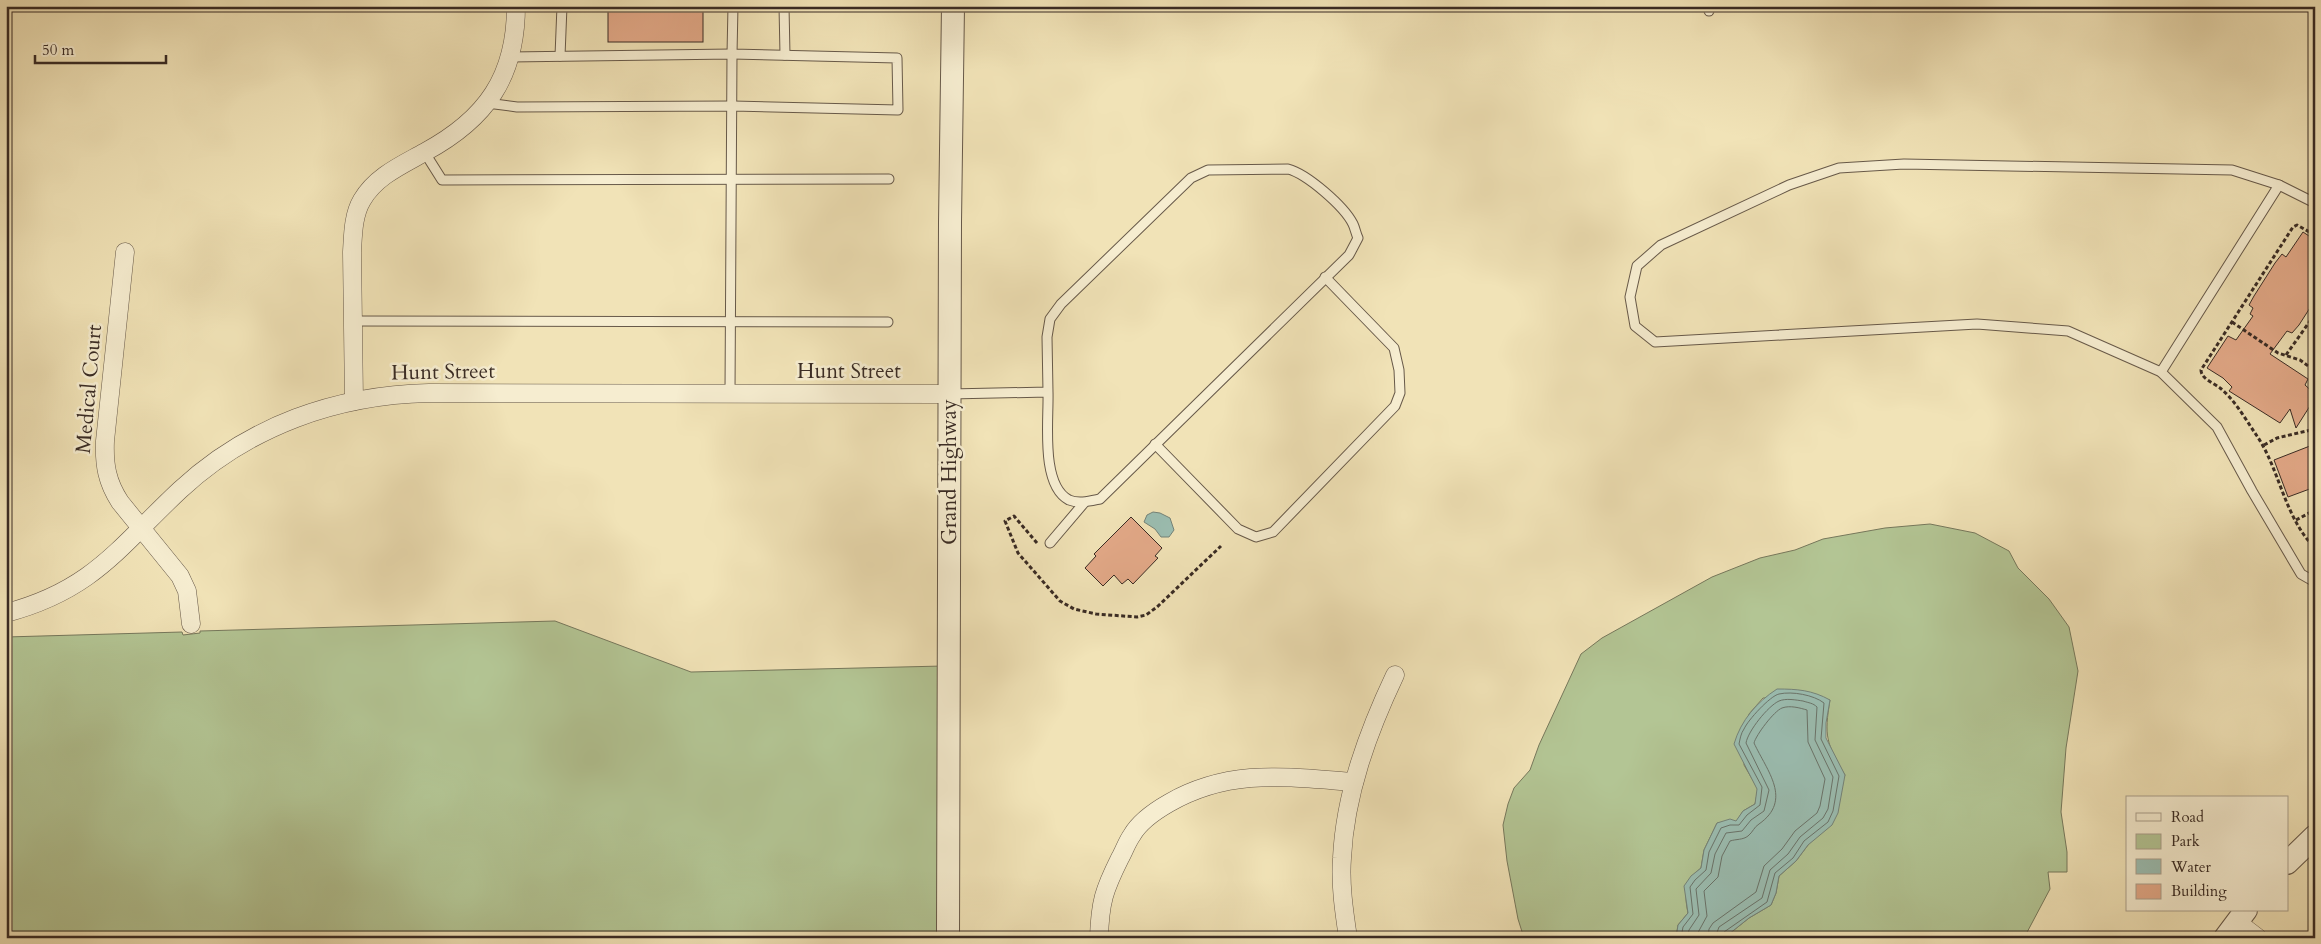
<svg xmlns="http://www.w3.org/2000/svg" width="2321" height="944" viewBox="0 0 2321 944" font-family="Cardo,serif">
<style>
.green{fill:#b3c594;stroke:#76785c}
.water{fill:#9bbeb2;stroke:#748379}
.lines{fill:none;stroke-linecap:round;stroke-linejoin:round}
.shore{stroke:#6a746b;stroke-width:1}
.building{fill:#e3a988;stroke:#392b24}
.service-casing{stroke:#675949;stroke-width:11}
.minor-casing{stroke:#675949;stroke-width:19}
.tertiary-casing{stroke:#675949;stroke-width:24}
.path{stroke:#392b24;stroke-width:3;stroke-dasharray:4 2.5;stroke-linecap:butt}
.service{stroke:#f6edd0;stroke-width:9}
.minor{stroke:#f6edd0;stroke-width:18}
.tertiary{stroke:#f6edd0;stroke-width:22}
.labels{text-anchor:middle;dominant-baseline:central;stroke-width:5;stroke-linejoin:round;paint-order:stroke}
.street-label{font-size:21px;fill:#392b24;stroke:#f6edd0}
</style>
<rect width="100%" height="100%" fill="#f1e3b7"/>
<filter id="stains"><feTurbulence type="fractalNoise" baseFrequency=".004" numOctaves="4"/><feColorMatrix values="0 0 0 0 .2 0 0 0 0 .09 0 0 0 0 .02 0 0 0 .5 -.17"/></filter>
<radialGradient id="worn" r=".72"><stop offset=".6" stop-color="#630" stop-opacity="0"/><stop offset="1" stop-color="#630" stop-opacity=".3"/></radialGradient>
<g class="green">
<path d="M1930 524 1975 533 2009 551 2018 568 2049 599 2069 627 2078 671 2066 748 2061 812 2067 852V872H2048L2050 889 2024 938H1724L1749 918 1771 905 1776 893 1779 876 1796 861 1808 845 1819 834 1845 775C1826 743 1824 736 1830 700L1763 698 1749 714 1744 765 1758 789 1755 804 1743 811 1736 822 1717 823 1704 850 1701 868C1685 881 1684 894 1688 913L1678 925 1676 938H1524L1518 919 1507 861 1503 825 1508 804 1514 788 1530 770 1539 745 1581 654 1602 638 1712 577 1760 558 1795 550 1823 539 1885 528Z"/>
<polygon points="555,621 691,672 943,666 940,938 504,938 497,935 480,938 6,938 6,637 182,632 183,635 200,633 200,631"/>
</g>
<g class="water">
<polygon points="1153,512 1160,513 1170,518 1174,530 1169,537 1161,537 1155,529 1144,522 1147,515"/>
<path d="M1777 689C1797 689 1812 690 1830 700L1826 723V738L1845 775 1838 813 1832 825 1808 845 1796 861 1779 876 1776 893 1771 905 1749 918 1724 938H1676L1678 925 1688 913 1684 886 1691 876 1701 868 1704 850 1717 823 1730 819 1736 821 1743 811 1755 804 1757 789 1734 744C1741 720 1757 702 1777 689Z"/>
</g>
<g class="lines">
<g class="shore">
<path d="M1681 938 1683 927 1693 914 1690 887 1695 880 1706 870 1709 852 1721 828 1730 825H1739L1747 815 1760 805 1762 787 1739 744C1740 739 1741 733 1744 729 1748 720 1770 696 1779 694 1792 691 1814 695 1824 703L1821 739 1839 776 1833 811 1828 822 1804 841 1793 858 1775 873 1767 902 1724 932 1721 938"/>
<path d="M1687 938 1689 930 1699 915 1696 889 1711 873 1715 854 1726 833 1742 831 1751 820 1764 811 1769 790 1746 743C1748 731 1768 706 1779 701 1786 698 1796 700 1803 701 1809 703 1813 703 1817 707L1815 740 1833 777 1828 809 1823 818 1800 837 1788 854 1770 870 1762 898 1719 927 1715 938"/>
<path d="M1695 938 1707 916 1704 891 1718 877 1722 856 1730 841C1736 839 1743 840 1748 836 1753 832 1754 827 1759 824 1793 800 1767 771 1754 743 1756 735 1774 711 1782 708 1790 705 1800 708 1807 710L1808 742 1825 779 1820 806 1817 813 1795 831 1782 849 1764 866 1756 892 1713 923 1709 929 1708 938"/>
</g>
</g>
<g class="building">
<rect x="608" y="6" width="95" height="36"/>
<polygon points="2303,232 2315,240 2315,300 2299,325 2292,333 2287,331 2270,354 2308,379 2305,385 2315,394 2315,398 2296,428 2290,409 2280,423 2229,391 2232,387 2223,378 2207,368 2228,336 2236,340 2253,316 2250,314 2253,308 2249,305 2254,296 2275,263 2282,254 2286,257"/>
<polygon points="2315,444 2315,487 2288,497 2274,460"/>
<polygon points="1131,517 1162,548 1155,556 1158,558 1133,584 1128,579 1122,584 1114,575 1103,586 1085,568 1096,556 1094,554"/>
</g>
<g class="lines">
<g class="service-casing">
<g id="service">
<polyline points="784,6 785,55"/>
<polyline points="1709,11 1709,6"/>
<polyline points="560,56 562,6"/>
<polyline points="510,57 732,54 730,393"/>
<polyline points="487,103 517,107 733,106 898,110 897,58 732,54 733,6"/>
<polyline points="425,153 442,180 889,179"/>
<polyline points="2315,203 2279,185 2232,170 1904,164 1839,168 1789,185 1661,245 1637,266 1630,297 1635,326 1655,342 1977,324 2068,331 2161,372 2217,427 2252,491 2301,574 2315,582"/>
<polyline points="353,321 888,322"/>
<polyline points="2161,372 2279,185"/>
<path d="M950 394 1048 392C1049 419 1040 485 1069 500 1079 504 1090 501 1100 499L1349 255 1358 238C1356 234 1355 228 1353 224 1344 206 1307 174 1288 169L1208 170 1191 178 1061 304 1050 319 1047 337 1048 392"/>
<polyline points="1155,444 1238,529 1256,537 1273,532 1395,406 1400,393 1399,370 1394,348 1325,277"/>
<polyline points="1050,543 1084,503"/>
</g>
</g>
<g class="minor-casing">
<g id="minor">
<path d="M125 252 105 441C104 465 107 482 120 502L180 576 187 591 191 624"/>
<path d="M354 401 352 252C353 235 353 215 362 200 376 176 402 165 425 152 486 119 516 77 516 6"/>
<path d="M6 613C93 590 119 547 180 490 249 426 336 395 429 393L949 394"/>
<polyline points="2237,922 2258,938"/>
<path d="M1099 938C1100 902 1104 890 1120 858 1124 851 1127 842 1132 835 1140 821 1155 811 1169 803 1230 768 1287 777 1354 782"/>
<path d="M1348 938C1344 911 1340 884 1342 858 1345 794 1368 732 1395 675"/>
</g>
</g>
<g class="tertiary-casing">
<g id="tertiary">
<polyline points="2287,863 2315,836"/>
<polyline points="948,938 950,222 953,6"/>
<polyline points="2225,938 2246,910"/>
</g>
</g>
<g class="path">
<path d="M2315 235 2297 225 2293 227 2201 370C2201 379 2214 383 2220 388 2235 400 2246 420 2257 436 2280 470 2284 517 2315 548"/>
<polyline points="2232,322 2278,353 2300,360 2315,371"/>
<polyline points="2286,355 2315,314"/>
<polyline points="2264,445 2277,438 2315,429"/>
<polyline points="2296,520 2315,510"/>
<polyline points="1037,543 1014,516 1005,521 1018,553 1060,601 1074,609 1096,614 1137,617 1146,615 1157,607 1221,546"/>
</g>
<use href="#service" class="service"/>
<use href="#minor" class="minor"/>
<use href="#tertiary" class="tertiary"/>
</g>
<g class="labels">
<g class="street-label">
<text x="849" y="371">Hunt Street</text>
<text transform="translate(443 372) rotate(-1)">Hunt Street</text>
<text transform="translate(89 389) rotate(-85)">Medical Court</text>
<text transform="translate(949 472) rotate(-90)">Grand Highway</text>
</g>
</g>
<rect width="2321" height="944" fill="none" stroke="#f1e3b7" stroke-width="25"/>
<rect x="8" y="8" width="2306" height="929" fill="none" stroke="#392b24" stroke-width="2.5"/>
<rect x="12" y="12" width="2296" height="919" fill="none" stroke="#392b24"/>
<rect x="2126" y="796" width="162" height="115" fill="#f6edd0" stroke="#aa9f8b"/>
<rect x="2136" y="813" width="25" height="8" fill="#f6edd0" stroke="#aa9f8b"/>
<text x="2171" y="822" font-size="15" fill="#392b24">Road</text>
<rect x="2136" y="834" width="25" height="15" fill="#b3c594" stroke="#aa9f8b"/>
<text x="2171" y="846" font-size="15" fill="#392b24">Park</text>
<rect x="2136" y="859" width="25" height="15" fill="#9bbeb2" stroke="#aa9f8b"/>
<text x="2171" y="872" font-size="15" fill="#392b24">Water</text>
<rect x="2136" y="884" width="25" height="15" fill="#e3a988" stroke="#aa9f8b"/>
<text x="2171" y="896" font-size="15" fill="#392b24">Building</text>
<path d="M35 55v8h131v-8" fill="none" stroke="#392b24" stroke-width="2.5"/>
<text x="42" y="55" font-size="15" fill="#392b24" stroke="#f6edd0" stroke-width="4" paint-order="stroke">50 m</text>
<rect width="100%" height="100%" filter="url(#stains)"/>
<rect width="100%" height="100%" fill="url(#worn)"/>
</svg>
